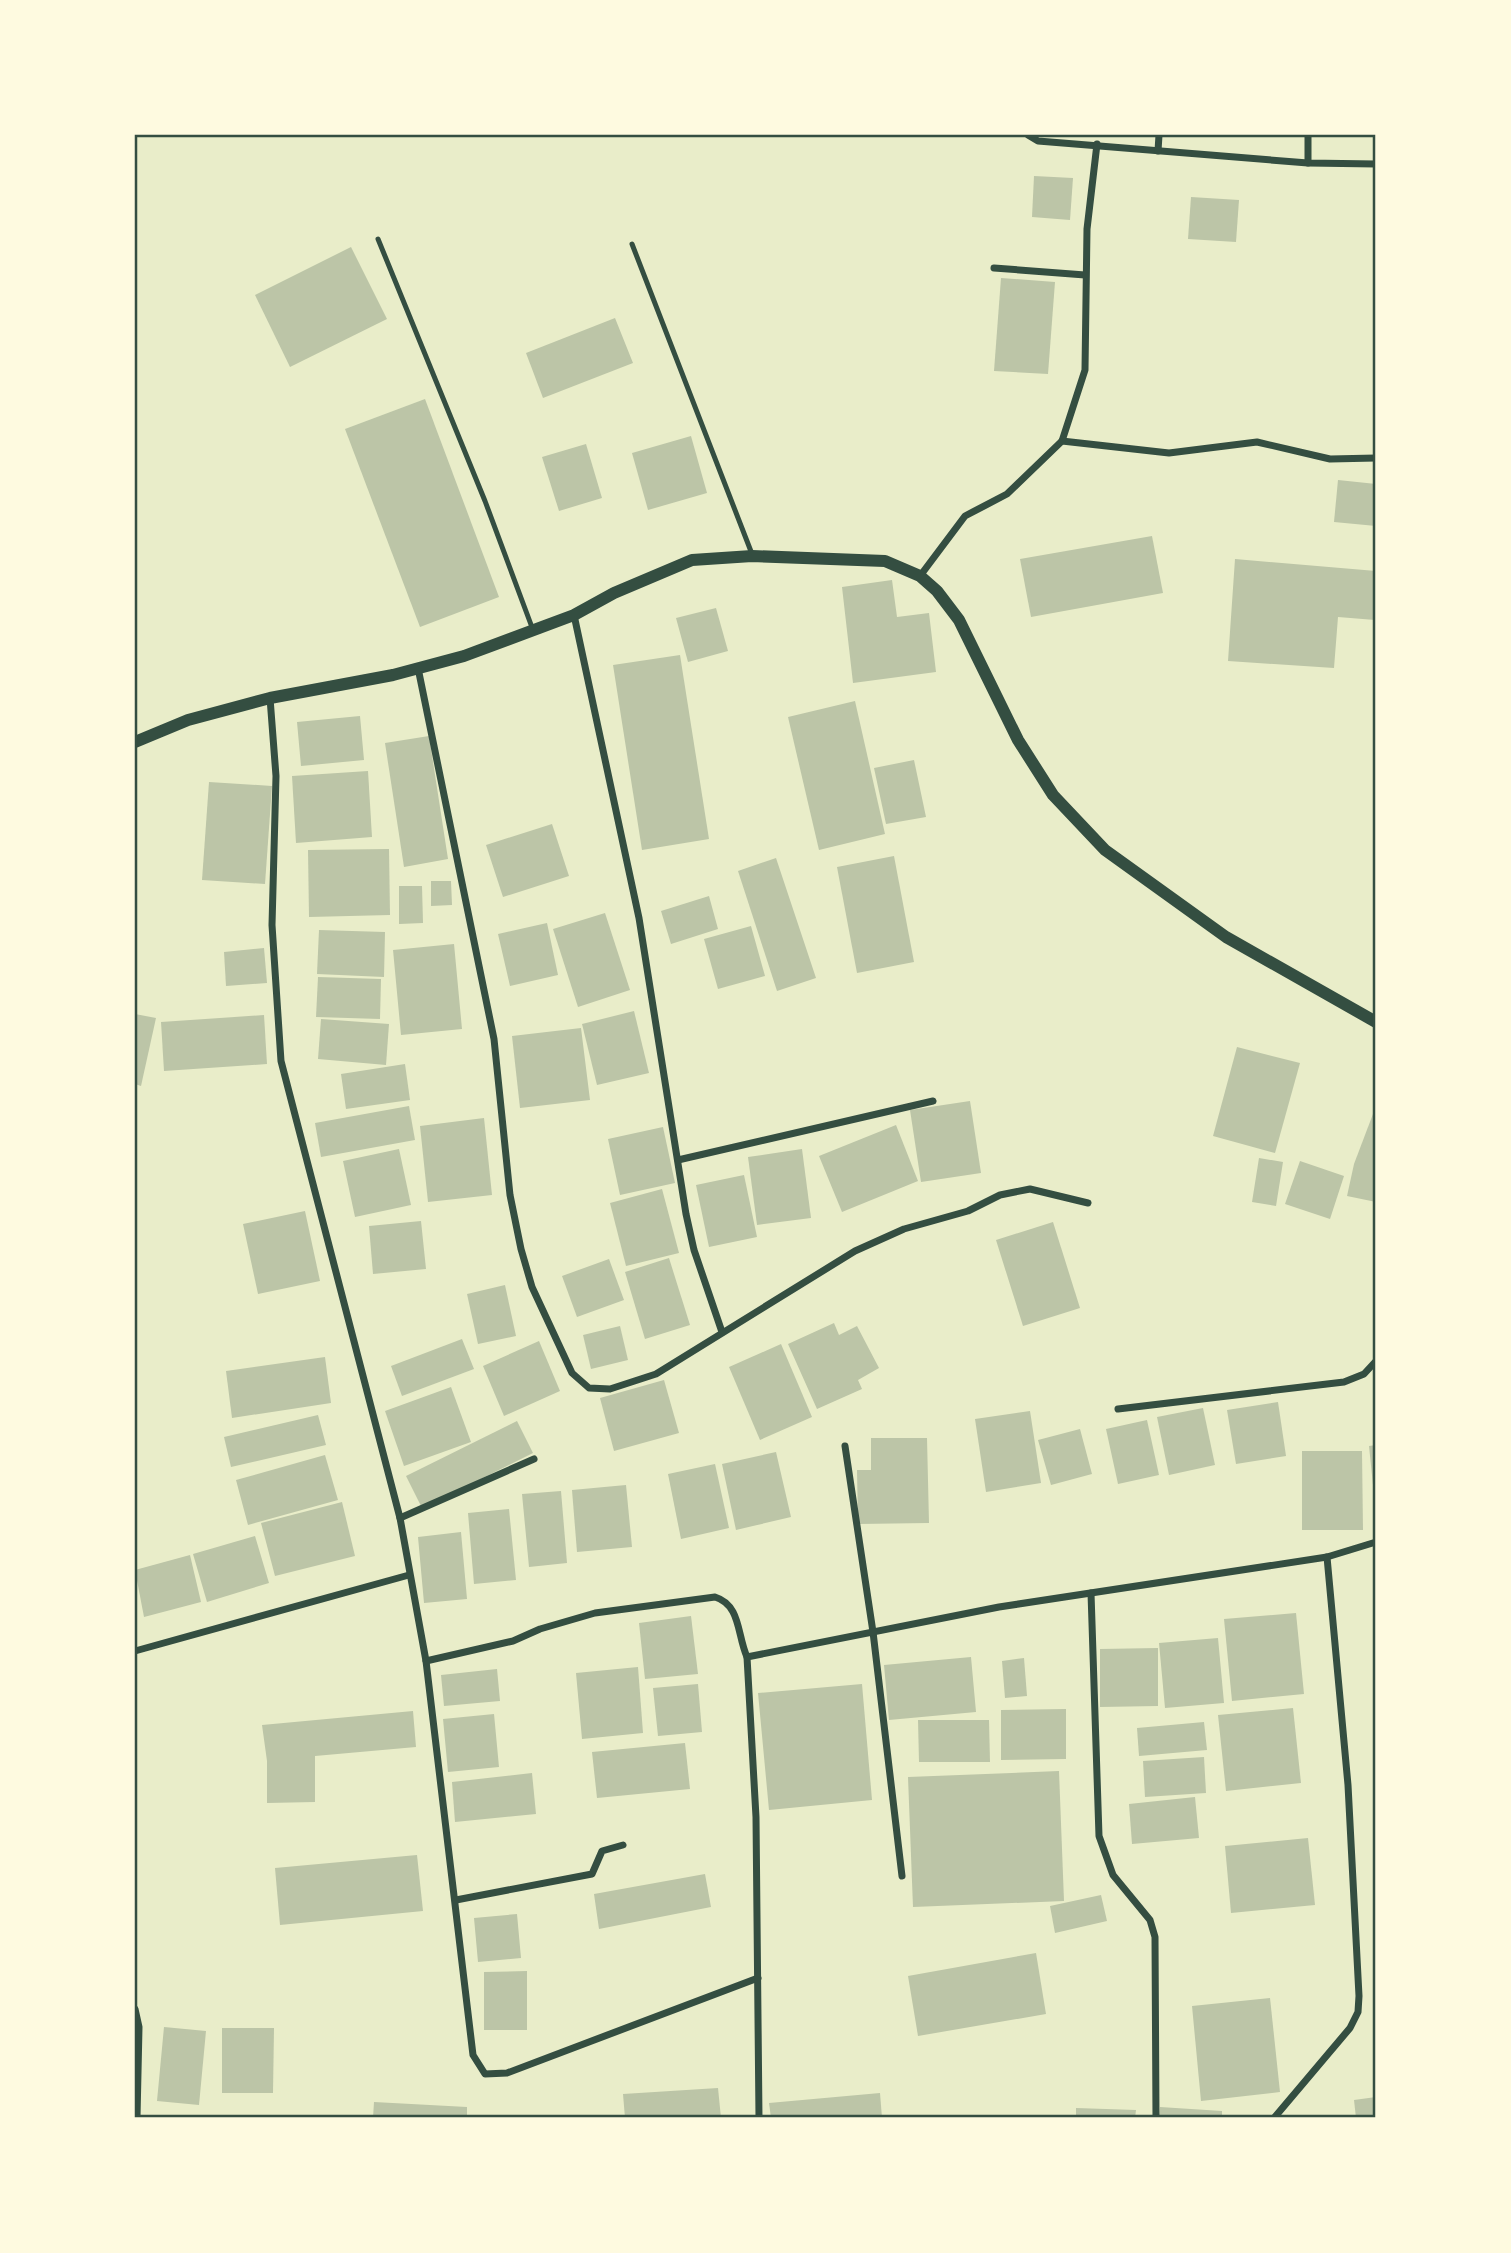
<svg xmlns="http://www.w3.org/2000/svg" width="1511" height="2253" viewBox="0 0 1511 2253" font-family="'Golos Text',sans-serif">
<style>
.building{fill:#bcc5a7}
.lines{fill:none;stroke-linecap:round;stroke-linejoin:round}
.service{stroke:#344e41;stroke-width:5}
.minor{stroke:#344e41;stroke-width:7}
.tertiary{stroke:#344e41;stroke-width:12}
.neatline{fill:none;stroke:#344e41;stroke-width:2.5}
</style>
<rect width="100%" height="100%" fill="#e9edc9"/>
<g class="building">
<polygon points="1034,176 1073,178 1070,220 1032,217"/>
<polygon points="1191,197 1239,200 1236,242 1188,239"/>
<polygon points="351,247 387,319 290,367 255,295"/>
<polygon points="1001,278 1055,282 1048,374 994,371"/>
<polygon points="615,318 633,363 543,398 526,353"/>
<polygon points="425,399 499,597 420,627 345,429"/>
<polygon points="691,436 707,493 648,510 632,453"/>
<polygon points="586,444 602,498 559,511 542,457"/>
<polygon points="1338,480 1376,484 1376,526 1334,522"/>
<polygon points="1152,536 1163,593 1031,617 1020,559"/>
<polygon points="1235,559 1376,571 1375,620 1338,617 1334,668 1228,661"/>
<polygon points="892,580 897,617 929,613 936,672 853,683 842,587"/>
<polygon points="716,608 728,651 688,662 676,618"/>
<polygon points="680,655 709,839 642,850 613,665"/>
<polygon points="855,701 885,834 819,850 788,717"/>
<polygon points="360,716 364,760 301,766 297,722"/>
<polygon points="429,736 448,859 404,867 385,743"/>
<polygon points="914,760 926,817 886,824 874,768"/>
<polygon points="368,771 372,837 296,843 292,776"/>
<polygon points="209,782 272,786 265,884 202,880"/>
<polygon points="552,824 569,876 503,897 486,845"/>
<polygon points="389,849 390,915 309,917 308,850"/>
<polygon points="894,856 914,962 857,973 837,867"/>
<polygon points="776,858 816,978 777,991 738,871"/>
<polygon points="431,881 451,881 452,905 431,906"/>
<polygon points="399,886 422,886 423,923 399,924"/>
<polygon points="709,896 718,929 671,944 661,911"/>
<polygon points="605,913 630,990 578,1007 553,929"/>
<polygon points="547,923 558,975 510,986 498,934"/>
<polygon points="751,926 765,976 718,989 704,939"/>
<polygon points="319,930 385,932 384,977 317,974"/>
<polygon points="454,944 462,1029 401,1035 393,950"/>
<polygon points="264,948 267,983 226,986 224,952"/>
<polygon points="318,977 381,979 380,1019 316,1017"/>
<polygon points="634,1011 649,1073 597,1085 582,1024"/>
<polygon points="135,1014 156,1018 141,1086 135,1084"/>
<polygon points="264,1015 267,1064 164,1071 161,1022"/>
<polygon points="321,1019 389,1024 386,1065 318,1059"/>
<polygon points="581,1028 590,1100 520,1108 512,1036"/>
<polygon points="1237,1047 1300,1063 1275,1153 1213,1136"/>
<polygon points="405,1064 410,1100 346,1109 341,1074"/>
<polygon points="970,1101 981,1173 921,1182 910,1110"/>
<polygon points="409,1106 415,1140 321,1157 315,1123"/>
<polygon points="1376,1106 1376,1202 1347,1196 1354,1164"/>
<polygon points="484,1118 492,1195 428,1202 420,1126"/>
<polygon points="896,1125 918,1181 842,1212 819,1156"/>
<polygon points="663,1127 675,1183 620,1195 608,1139"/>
<polygon points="399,1149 411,1205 355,1217 343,1161"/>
<polygon points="802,1149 811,1218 757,1225 748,1157"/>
<polygon points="1259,1158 1283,1162 1276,1206 1252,1202"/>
<polygon points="1300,1161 1344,1176 1330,1219 1285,1204"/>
<polygon points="744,1175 757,1237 709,1247 696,1185"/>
<polygon points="662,1189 679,1253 626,1266 610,1203"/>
<polygon points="305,1211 320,1281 258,1294 243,1224"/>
<polygon points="421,1221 426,1269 373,1274 369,1226"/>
<polygon points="1053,1222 1080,1308 1023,1326 996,1240"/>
<polygon points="669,1258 690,1325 645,1339 625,1272"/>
<polygon points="609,1259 624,1300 577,1317 562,1276"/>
<polygon points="505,1285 516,1336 478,1344 467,1294"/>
<polygon points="834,1323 839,1335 857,1326 879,1368 858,1380 862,1389 817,1409 788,1344"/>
<polygon points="620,1326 628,1360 591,1369 583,1335"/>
<polygon points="462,1339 474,1369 402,1396 391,1366"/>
<polygon points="539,1341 560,1391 504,1416 483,1366"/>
<polygon points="781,1344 812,1417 760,1440 729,1367"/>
<polygon points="325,1357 331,1403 232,1418 226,1371"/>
<polygon points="664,1380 679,1433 614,1451 600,1398"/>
<polygon points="451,1387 471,1442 404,1466 385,1411"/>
<polygon points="1278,1402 1286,1456 1236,1464 1227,1410"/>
<polygon points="1203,1408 1215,1465 1169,1475 1157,1417"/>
<polygon points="1030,1411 1041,1483 986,1492 975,1419"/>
<polygon points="318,1415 326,1445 231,1467 224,1437"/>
<polygon points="1147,1420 1159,1475 1118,1484 1106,1429"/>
<polygon points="517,1421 533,1453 422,1508 406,1476"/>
<polygon points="1080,1429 1092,1474 1051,1485 1038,1440"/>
<polygon points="871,1438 927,1438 929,1523 858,1524 857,1470 871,1470"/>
<polygon points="1376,1445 1376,1495 1374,1495 1369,1446"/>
<polygon points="1302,1451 1362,1451 1363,1530 1302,1530"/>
<polygon points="776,1452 791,1517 736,1530 722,1464"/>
<polygon points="325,1455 338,1500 248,1525 236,1480"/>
<polygon points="715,1464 729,1528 681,1539 668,1474"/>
<polygon points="626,1485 632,1547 577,1552 572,1490"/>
<polygon points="561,1491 567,1563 529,1567 522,1494"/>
<polygon points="342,1502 355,1556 275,1576 261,1523"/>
<polygon points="509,1509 516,1580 474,1584 468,1513"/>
<polygon points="461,1532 467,1599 424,1603 418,1537"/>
<polygon points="255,1536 269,1583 207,1602 193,1554"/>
<polygon points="190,1555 201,1602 144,1617 135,1570"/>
<polygon points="1296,1613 1304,1694 1232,1701 1224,1619"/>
<polygon points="691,1616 698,1674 645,1679 639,1623"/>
<polygon points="1218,1638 1224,1703 1165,1708 1159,1643"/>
<polygon points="1158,1648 1158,1706 1100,1707 1100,1649"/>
<polygon points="971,1657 976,1712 889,1720 884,1665"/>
<polygon points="1024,1658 1027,1696 1005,1698 1002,1661"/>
<polygon points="638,1667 643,1733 582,1739 576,1673"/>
<polygon points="497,1669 500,1701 444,1706 441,1675"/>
<polygon points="698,1684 702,1732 658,1736 653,1688"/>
<polygon points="862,1684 872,1800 769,1810 758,1693"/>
<polygon points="1293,1708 1301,1783 1226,1791 1218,1715"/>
<polygon points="1066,1709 1066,1759 1001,1760 1001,1710"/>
<polygon points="413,1711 416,1747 315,1756 315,1802 267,1803 267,1761 262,1725"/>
<polygon points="494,1714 499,1767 448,1772 443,1719"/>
<polygon points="918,1720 989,1720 990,1762 919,1762"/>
<polygon points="1204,1722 1207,1750 1139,1756 1137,1728"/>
<polygon points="685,1743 690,1789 597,1798 592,1752"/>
<polygon points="1204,1757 1206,1793 1145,1797 1143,1761"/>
<polygon points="1059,1771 1064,1901 913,1907 908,1777"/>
<polygon points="532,1773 536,1814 455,1822 452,1782"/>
<polygon points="1195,1797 1199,1838 1132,1844 1129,1804"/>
<polygon points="1308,1838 1315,1905 1231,1913 1225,1846"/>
<polygon points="417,1855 423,1911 280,1925 275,1868"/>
<polygon points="705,1874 711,1907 599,1929 594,1894"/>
<polygon points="1101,1895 1107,1921 1055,1933 1050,1906"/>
<polygon points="517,1914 521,1958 478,1962 474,1918"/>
<polygon points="1036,1953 1046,2014 918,2036 908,1976"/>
<polygon points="527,1971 527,2030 484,2030 484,1972"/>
<polygon points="1270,1998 1280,2092 1201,2101 1192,2006"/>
<polygon points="164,2027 206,2031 199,2105 157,2101"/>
<polygon points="222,2028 274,2028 273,2093 222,2093"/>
<polygon points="718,2088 721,2118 625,2118 623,2094"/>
<polygon points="880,2093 882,2118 771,2118 769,2103"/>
<polygon points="1376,2097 1376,2118 1356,2118 1354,2100"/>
<polygon points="374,2102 467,2107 467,2118 373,2118"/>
<polygon points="1160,2107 1222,2111 1222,2118 1159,2118"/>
<polygon points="1076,2108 1136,2110 1135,2118 1076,2118"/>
</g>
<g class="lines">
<g class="service">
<polyline points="378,239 485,501 533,630"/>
<polyline points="632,244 752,554"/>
</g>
<g class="minor">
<polyline points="1028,135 1038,141 1308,163 1376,164"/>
<polyline points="1158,151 1159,135"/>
<polyline points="1308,163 1308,135"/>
<polyline points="994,268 1085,275"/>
<polyline points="1062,441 1169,453 1257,442 1330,459 1376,458"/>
<polyline points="920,576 965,516 1007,494 1062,441 1085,370 1087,229 1097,144"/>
<polyline points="574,615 639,918 686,1214 694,1250 722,1332"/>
<polyline points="418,668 494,1039 510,1195 521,1249 532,1287 572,1373 589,1388 610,1389 656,1374 855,1251 904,1229 968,1211 1000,1195 1030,1189 1088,1203"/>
<polyline points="270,698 276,776 272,925 281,1061 400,1518 426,1661 473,2055 485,2074 507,2073 758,1978"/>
<polyline points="678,1160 933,1101"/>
<polyline points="1118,1409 1344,1382 1364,1374 1376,1361"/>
<polyline points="845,1446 873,1632 902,1876"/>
<polyline points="400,1518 534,1459"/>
<polyline points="1091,1593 1099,1836 1113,1875 1150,1920 1155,1937 1156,2118"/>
<polyline points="135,1651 409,1575"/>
<path d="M426 1661 513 1641 540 1629 595 1613 715 1597C741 1605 737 1635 747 1657"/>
<polyline points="456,1900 592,1874 602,1851 623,1845"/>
<polyline points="135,2009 139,2027 137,2118"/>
<polyline points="759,2118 756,1817 747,1657 999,1607 1327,1557 1376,1542"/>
<polyline points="1274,2118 1350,2028 1358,2012 1359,1996 1348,1785 1327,1557"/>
</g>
<polyline class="tertiary" points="135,742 188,720 270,698 393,675 464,656 574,615 614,593 692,560 752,556 885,561 920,576 937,591 959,620 1018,740 1053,795 1105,850 1226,937 1376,1022"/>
</g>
<rect width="1511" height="2253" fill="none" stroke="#fefae0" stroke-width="273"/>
<rect x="136" y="136" width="1238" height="1980" class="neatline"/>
</svg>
